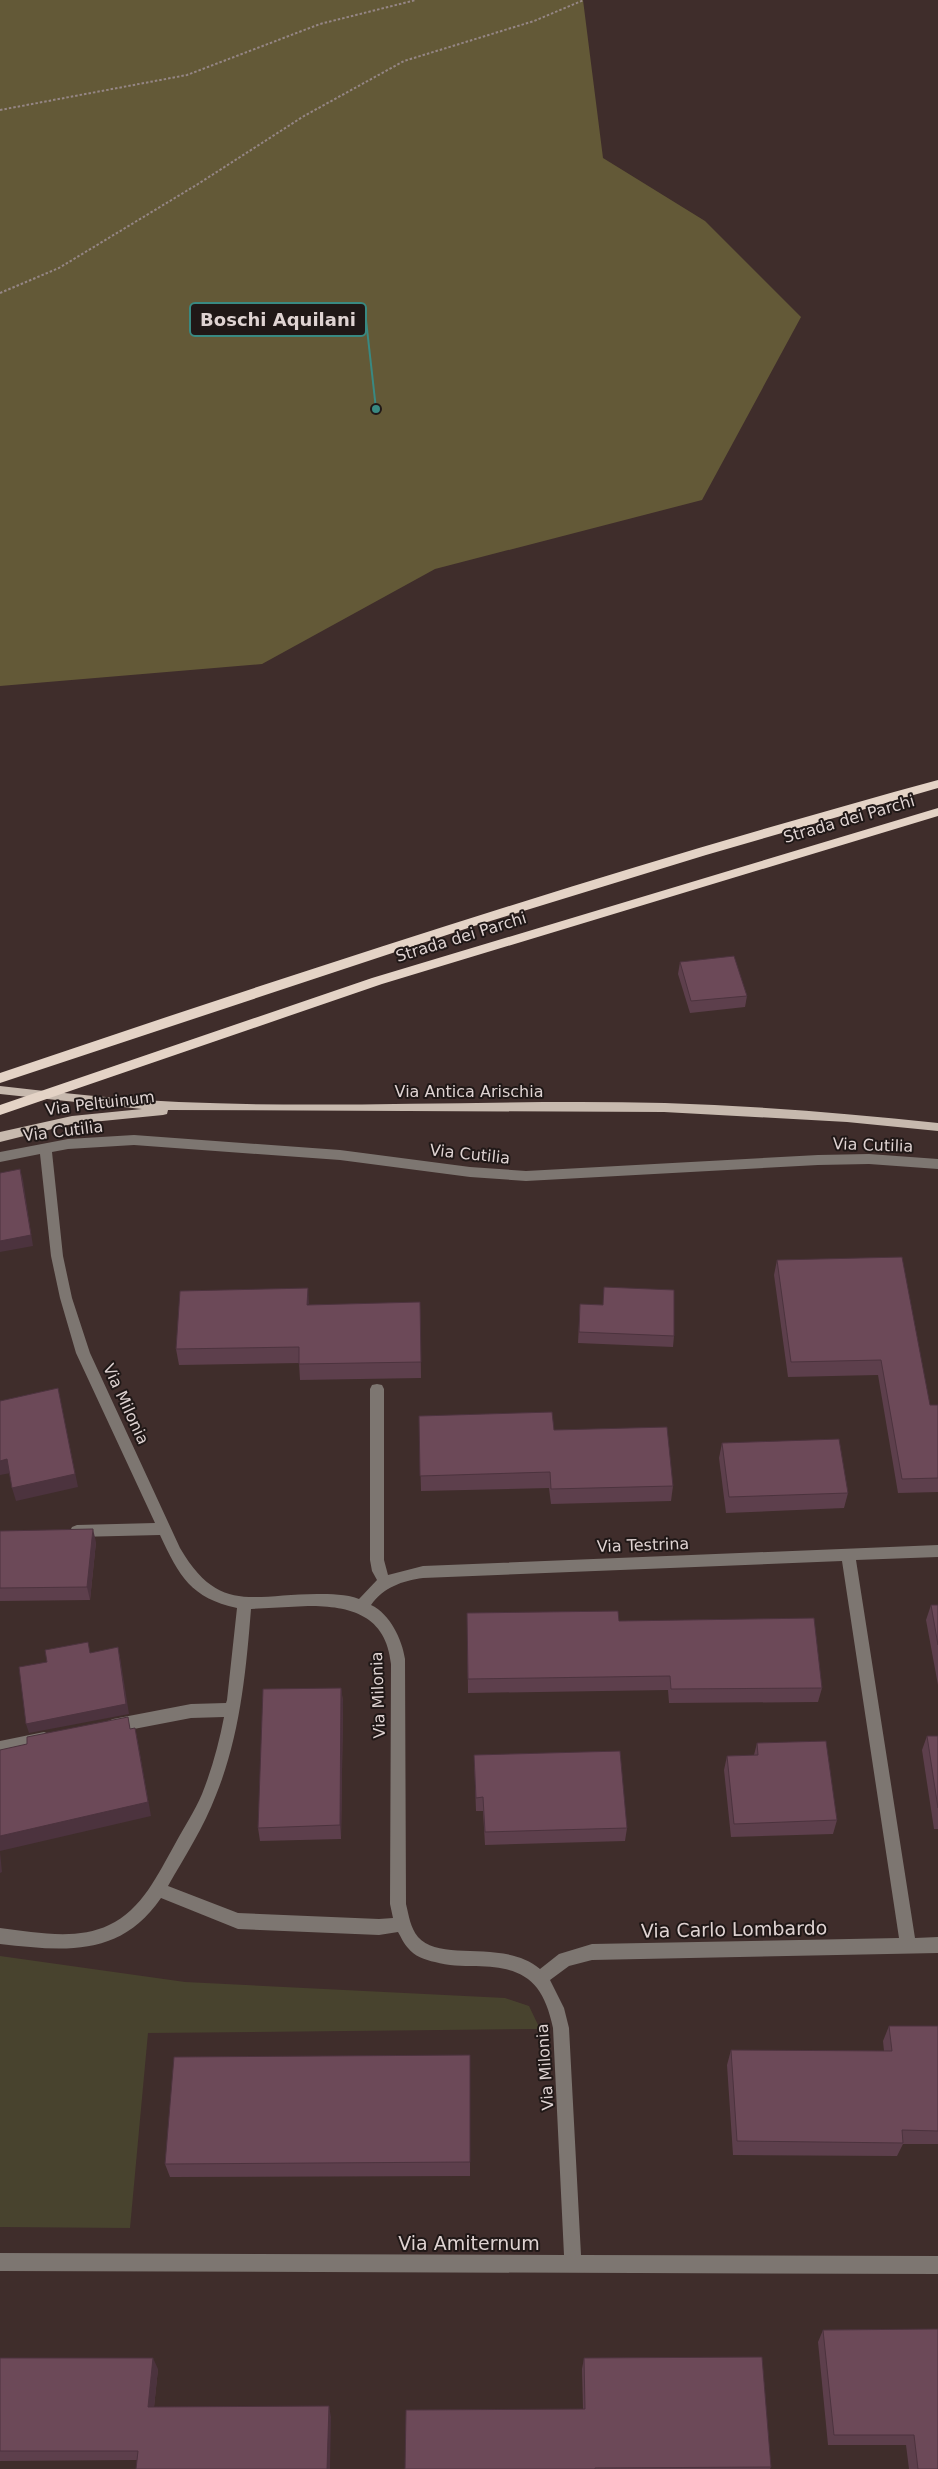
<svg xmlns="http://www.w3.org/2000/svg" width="938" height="2469" viewBox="0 0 938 2469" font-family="'DejaVu Sans',sans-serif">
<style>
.green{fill:#48432e}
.forest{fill:#635937}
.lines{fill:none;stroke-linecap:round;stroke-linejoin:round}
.path{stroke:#958685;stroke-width:2;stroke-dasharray:2.5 2;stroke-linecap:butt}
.minor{fill:#7d7671;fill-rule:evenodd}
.major{fill:#c7b9ae;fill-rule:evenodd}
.highway{fill:#e4d3c6;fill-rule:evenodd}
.wall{fill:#5d3f4c}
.shaded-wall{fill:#4c333e}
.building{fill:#6c4958;stroke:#4c333e}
.labels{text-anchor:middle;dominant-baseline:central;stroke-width:4;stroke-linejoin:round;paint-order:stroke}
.street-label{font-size:16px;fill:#dfd3d2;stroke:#201817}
.near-street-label{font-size:19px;fill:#dfd3d2;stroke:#201817}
.leader{fill:none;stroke:#398982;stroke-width:2}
.callout-dot{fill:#398982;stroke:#201817;stroke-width:2}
.callout{fill:#201817;stroke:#398982;stroke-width:2}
.callout-label{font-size:18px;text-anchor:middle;font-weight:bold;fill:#dfd3d2}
</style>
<rect width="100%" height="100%" fill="#3f2d2b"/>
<polygon class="green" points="0,1956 185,1982 505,1998 529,2006 540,2029 148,2033 130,2228 0,2227"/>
<polygon class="forest" points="0,0 583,0 603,158 705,221 801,317 702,500 435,569 262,664 0,686"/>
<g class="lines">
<g class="path">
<polyline points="0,110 187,75 320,24 416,0"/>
<polyline points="0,293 59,268 198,184 304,116 404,61 534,21 584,0"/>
</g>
<g class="minor">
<path d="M134 1135 340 1150 470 1167 526 1171 818 1155 869 1154 938 1159V1169L869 1164 818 1165 526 1181 470 1177 340 1160 134 1145 68 1149 52 1152 63 1256 72 1298 90 1353 180 1548C219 1615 253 1594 317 1594 331 1594 346 1594 359 1599L377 1580 372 1571 370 1560V1389L372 1385 377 1384 382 1385 384 1389V1560L388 1575 423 1566 938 1545V1557L856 1560 915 1938 938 1937V1953L592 1960 569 1966 550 1980 564 2008 569 2028 581 2255 938 2256V2274L0 2271V2253L564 2255 553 2028C543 1980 523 1967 476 1966 462 1966 448 1966 435 1962 425 1960 414 1956 408 1948 404 1944 401 1937 398 1932L379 1935 238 1929 161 1898C120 1958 64 1951 0 1944V1928C35 1932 76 1941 109 1925 142 1910 158 1874 175 1844 184 1827 195 1811 202 1794 212 1769 219 1743 224 1717L191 1718 113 1733 108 1731 106 1726 108 1721 113 1719 191 1704 226 1703 227 1700 237 1608C191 1598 179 1576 160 1535L77 1537 72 1535 70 1531 72 1527 77 1525 155 1523 76 1353 60 1298 51 1256 40 1154 0 1162V1152L68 1139ZM842 1561 899 1938 592 1944 559 1954 540 1969C504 1938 440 1963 418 1937 410 1927 409 1916 406 1904L405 1659C402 1639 390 1614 371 1605 384 1587 402 1581 423 1578ZM308 1606C351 1606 386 1615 391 1664L390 1904 393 1918 379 1919 238 1913 168 1886C185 1856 204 1827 216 1795 240 1736 246 1672 251 1609Z"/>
<polygon points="44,1732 49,1734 51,1739 49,1744 0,1755 0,1741"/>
</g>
<path class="major" d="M0 1086C59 1093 119 1099 179 1102 341 1109 503 1099 665 1103 756 1106 847 1113 938 1123V1131L847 1122 664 1112 168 1110 167 1114 163 1115 72 1124 0 1142V1132L72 1116 142 1109 0 1094Z"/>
<g class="highway">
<path d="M938 780V788L706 855 471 927 0 1083V1073C310 968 622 866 938 780Z"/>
<polygon points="938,808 938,816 382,984 0,1115 0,1105 372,978"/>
</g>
</g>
<g class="wall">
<polygon points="680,962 747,996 745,1007 690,1013 678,974"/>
<polygon points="777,1260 930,1405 938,1405 938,1492 898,1493 878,1375 788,1377 774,1275"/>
<polygon points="604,1287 674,1336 673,1347 578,1343 580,1304 603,1305"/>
<polygon points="420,1302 421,1378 300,1380 299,1363 179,1365 176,1349 309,1305"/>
<polygon points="419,1416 554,1430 673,1486 671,1501 551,1504 549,1488 421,1491"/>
<polygon points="722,1443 848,1493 844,1508 726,1513 719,1458"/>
<polygon points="0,1531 96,1542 90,1600 0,1601"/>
<polygon points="931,1605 938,1605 938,1685 926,1620"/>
<polygon points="467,1613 619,1621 822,1688 818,1702 669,1703 668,1690 468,1693"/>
<polygon points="341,1688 343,1702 341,1839 260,1841 258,1828"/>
<polygon points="927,1736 938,1736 938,1829 934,1829 922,1750"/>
<polygon points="757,1743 837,1820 833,1834 731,1837 724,1770 727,1756 754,1755"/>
<polygon points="474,1755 627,1828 625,1841 485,1845 483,1811 476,1811"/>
<polygon points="889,2026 938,2026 938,2144 903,2144 897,2156 733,2155 727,2065 731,2050 884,2051 883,2041"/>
<polygon points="470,2055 470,2176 170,2177 165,2164"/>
<polygon points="938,2329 938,2469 909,2469 906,2445 828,2445 818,2342 823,2330"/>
<polygon points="0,2358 158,2369 154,2407 331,2417 137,2460 0,2461"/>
<polygon points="584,2358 771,2467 770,2469 405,2469 583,2409 582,2369"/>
</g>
<g class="shaded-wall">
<polygon points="20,1169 23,1180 33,1246 0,1252 0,1241"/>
<polygon points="308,1288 309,1304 307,1305"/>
<polygon points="58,1388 78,1487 16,1501 12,1488"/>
<polygon points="7,1459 11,1473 0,1475 0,1461"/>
<polygon points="93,1529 96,1542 90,1600 87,1587"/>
<polygon points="118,1647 120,1657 129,1714 29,1733 26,1724"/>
<polygon points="341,1688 343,1702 341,1839 340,1825"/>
<polygon points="135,1728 138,1742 151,1816 0,1851 0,1836"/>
<polygon points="0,1852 2,1872 0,1873"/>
<polygon points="153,2358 158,2369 153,2417 148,2407"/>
<polygon points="329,2406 331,2417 330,2469 327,2469"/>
</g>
<g class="building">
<polygon points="734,956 747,996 691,1001 680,962"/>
<polygon points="20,1169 31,1235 0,1241 0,1173"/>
<polygon points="902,1257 930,1405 938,1405 938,1478 902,1479 881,1360 791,1362 777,1260"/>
<polygon points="604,1287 674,1290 674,1336 579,1332 580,1304 603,1305"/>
<polygon points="308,1288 307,1305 420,1302 421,1362 299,1364 299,1347 176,1349 180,1291"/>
<polygon points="58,1388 75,1474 12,1488 7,1459 0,1461 0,1401"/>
<polygon points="552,1412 554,1430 667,1427 673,1486 551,1489 550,1472 420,1476 419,1416"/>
<polygon points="839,1439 848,1493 729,1497 722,1443"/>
<polygon points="93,1529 87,1587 0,1588 0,1531"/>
<polygon points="931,1605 938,1605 938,1645"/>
<polygon points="618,1611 619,1621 814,1618 822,1688 671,1689 670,1676 468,1679 467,1613"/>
<polygon points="88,1642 90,1653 118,1647 126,1704 26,1724 19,1667 47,1662 45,1650"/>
<polygon points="341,1688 340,1825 258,1828 263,1689"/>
<polygon points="128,1717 130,1729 135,1728 148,1802 0,1836 0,1750 27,1744 27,1737"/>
<polygon points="927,1736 938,1736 938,1808"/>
<polygon points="826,1741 837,1820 734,1824 727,1756 758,1755 757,1743"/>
<polygon points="620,1751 627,1828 485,1832 483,1797 476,1798 474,1755"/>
<polygon points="889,2026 938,2026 938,2131 902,2130 903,2143 737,2141 731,2050 892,2051"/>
<polygon points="470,2055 470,2162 165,2164 174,2057"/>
<polygon points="938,2329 938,2469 918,2469 914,2435 834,2435 823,2330"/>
<polygon points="762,2357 771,2467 595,2468 595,2469 405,2469 406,2410 585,2409 584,2358"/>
<polygon points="0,2358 153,2358 148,2407 329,2406 327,2469 136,2469 138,2451 0,2451"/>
</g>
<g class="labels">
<g class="street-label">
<text transform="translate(849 819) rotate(-16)">Strada dei Parchi</text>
<text transform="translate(461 937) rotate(-17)">Strada dei Parchi</text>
<text x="469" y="1091">Via Antica Arischia</text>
<text transform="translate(100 1103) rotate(-7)">Via Peltuinum</text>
<text transform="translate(63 1131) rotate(-7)">Via Cutilia</text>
<text transform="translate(873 1145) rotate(2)">Via Cutilia</text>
<text transform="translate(470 1154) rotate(6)">Via Cutilia</text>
<text transform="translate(126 1404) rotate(65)">Via Milonia</text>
<text transform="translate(643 1545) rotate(-2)">Via Testrina</text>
<text transform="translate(378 1695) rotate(-92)">Via Milonia</text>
<text transform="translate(545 2067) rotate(-94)">Via Milonia</text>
</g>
<g class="near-street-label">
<text transform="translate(734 1929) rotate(-1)">Via Carlo Lombardo</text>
<text x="469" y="2243">Via Amiternum</text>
</g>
</g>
<path class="leader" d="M376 409L366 320"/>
<circle class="callout-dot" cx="376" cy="409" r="5"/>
<rect class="callout" x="190" y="303" width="176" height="33" rx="5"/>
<g class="callout-label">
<text x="278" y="326">Boschi Aquilani</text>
</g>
</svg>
